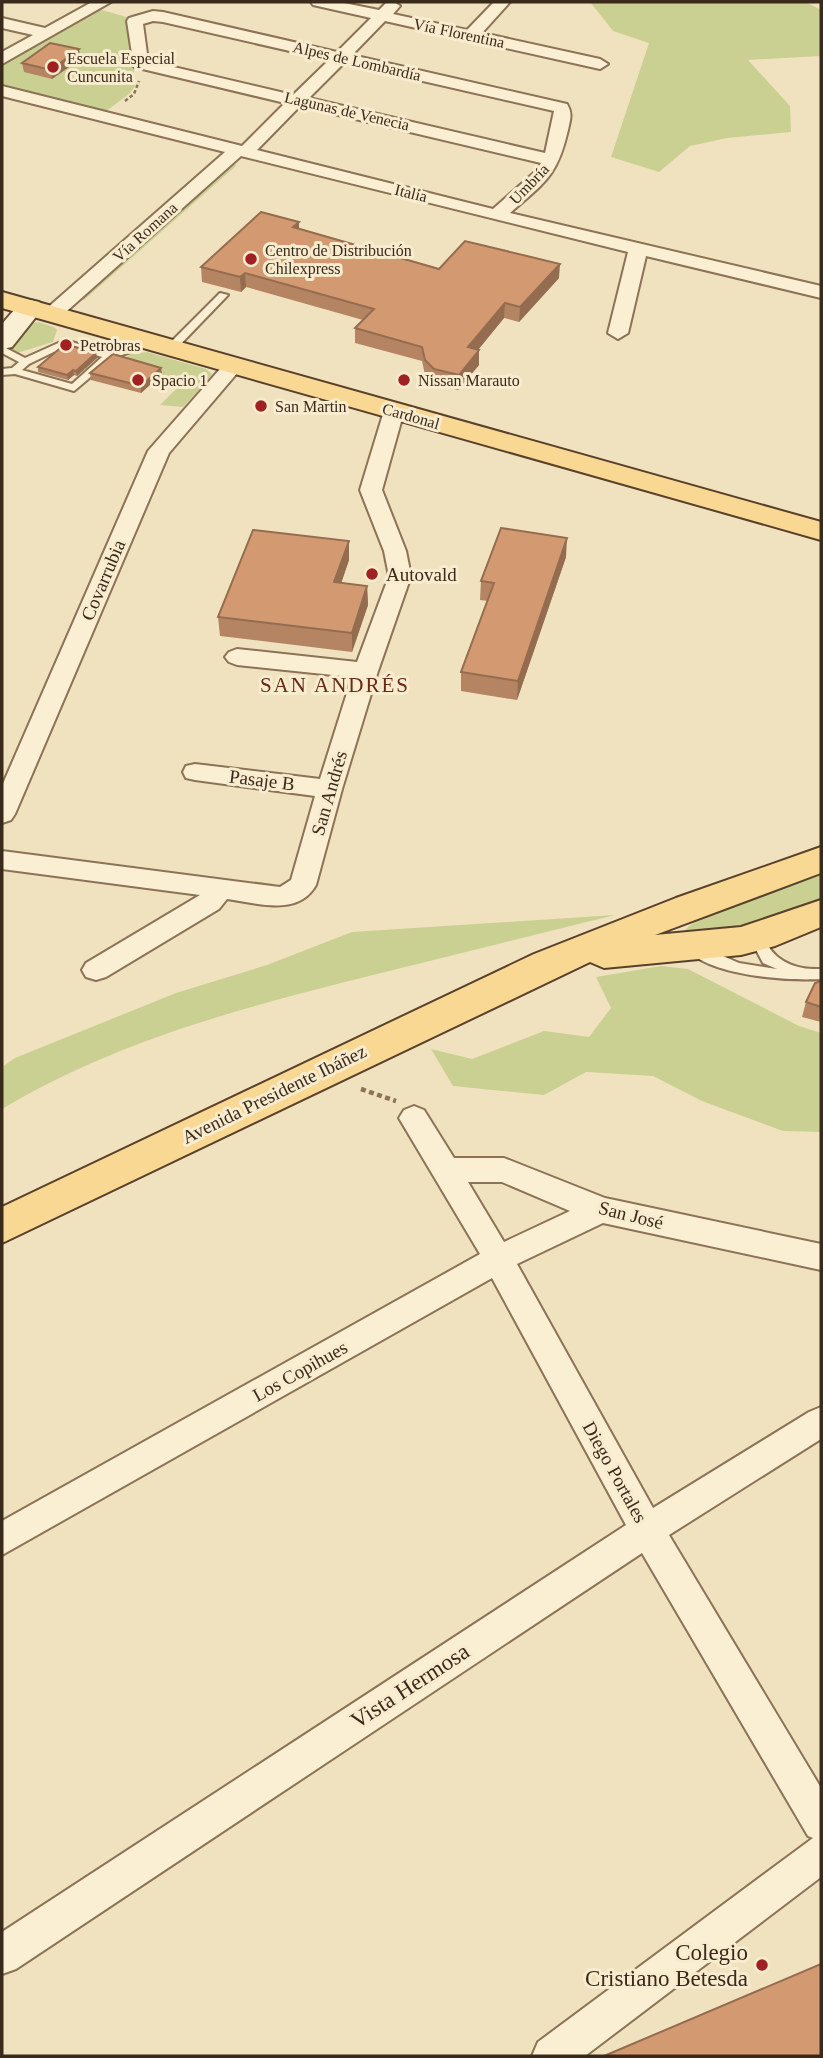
<svg xmlns="http://www.w3.org/2000/svg" width="823" height="2058" viewBox="0 0 823 2058" font-family="Georgia,serif">
<style>
.green{fill:#c9d092}
.lines{fill:none;stroke-linecap:round;stroke-linejoin:round}
.lane-casing{stroke:#8c7256;stroke-width:4}
.street-casing{stroke:#8c7256;stroke-width:4}
.secondary-casing{stroke:#6d5339;stroke-width:4}
.primary-casing{stroke:#59402b;stroke-width:4}
.path-far1{stroke:#8c7256;stroke-width:2.5;stroke-dasharray:3.5 2.5;stroke-linecap:butt}
.path{stroke:#8c7256;stroke-width:4.5;stroke-dasharray:5 3.5;stroke-linecap:butt}
.lane{fill:#fbefd3;fill-rule:evenodd}
.street{fill:#fbefd3;fill-rule:evenodd}
.secondary{fill:#fbefd3;fill-rule:evenodd}
.primary{fill:#f8d893;fill-rule:evenodd}
.wall{fill:#b58462}
.shaded-wall{fill:#946c50}
.building{fill:#d39a72;stroke:#946c50;stroke-width:2}
.poi-dot{fill:#a02122;stroke:#f8eccf;stroke-width:2.5}
.labels{text-anchor:middle;dominant-baseline:central;stroke-width:6;stroke-linejoin:round;paint-order:stroke}
.far-street-label{font-size:16px;fill:#3a2a1c;stroke:#f8eccf}
.far-poi-label{font-size:16px;fill:#3a2a1c;stroke:#f8eccf;text-anchor:start}
.poi-label{font-size:19px;fill:#3a2a1c;stroke:#f8eccf;text-anchor:start}
.street-label{font-size:19px;fill:#3a2a1c;stroke:#f8eccf}
.neighbourhood-label{font-size:21px;letter-spacing:2px;fill:#6a2817;stroke:#f8eccf}
.near-street-label{font-size:23px;fill:#3a2a1c;stroke:#f8eccf}
.near-poi-label{font-size:23px;fill:#3a2a1c;stroke:#f8eccf;text-anchor:end}
</style>
<rect width="100%" height="100%" fill="#f1e2bf"/>
<g class="green">
<polygon points="590,2 806,2 821,10 821,56 748,60 790,106 791,132 727,138 690,146 659,172 611,157 649,43 613,31"/>
<polygon points="98,9 130,18 135,86 129,94 105,112 2,87 2,65"/>
<polygon points="231,164 237,165 84,300 78,300"/>
<polygon points="39,322 54,327 57,330 53,342 17,353 9,347 28,324"/>
<polygon points="147,352 206,369 212,374 211,376 183,407 160,405 184,381 135,367 123,360 131,354"/>
<path d="M821 875V901L744 928 684 933C690 913 797 884 821 875Z"/>
<path d="M615 915C533 935 451 956 369 976 241 1008 116 1041 2 1109V1067L15 1058 176 993 267 965 352 932Z"/>
<polygon points="661,966 688,969 799,1026 821,1033 821,1132 783,1131 702,1101 653,1076 586,1072 544,1095 453,1086 431,1049 472,1059 544,1031 589,1037 611,1008 596,977"/>
</g>
<g class="lines">
<g class="lane-casing">
<g id="lane">
<polygon points="220,293 228,295 175,350 167,350 167,346"/>
<path d="M151 339 156 342 154 344 113 358 74 391 15 374 2 375V369L12 368 19 362 2 353V346L25 358 65 340 109 353ZM66 346 102 357 72 384 22 370 29 364Z"/>
<path d="M762 931 769 936 767 944C778 964 800 970 821 969V979C788 981 708 976 686 948L693 943 739 963 777 969 763 963 753 944 757 933Z"/>
</g>
</g>
<g class="street-casing">
<g id="street">
<polygon points="92,2 111,2 2,64 2,52 33,35 2,28 2,18 45,28"/>
<path d="M311 2H339L379 10 386 3 394 2 400 6 393 14 467 30 494 2H510L482 33 600 59 608 64 600 69 385 21 352 55 567 104C573 114 570 120 568 130 557 177 545 182 510 213L821 286V298L646 256 628 333 618 339 608 333 628 252 241 156 59 318H45L42 314 45 310 225 152 2 96V86L242 146 285 103 134 67 127 21 129 18 153 11 163 12 337 52 371 18 313 5ZM153 21 163 22 329 60 293 95 148 61 143 24ZM344 63 554 111 545 153 309 98ZM300 106 541 163 536 171 493 209 257 150Z"/>
<polygon points="234,359 241,361 244,365 169,453 15,814 11,820 2,823 2,786 148,451 227,361"/>
<path d="M394 405 401 407 404 411 382 490 406 551 411 576 378 671 342 789 316 885C298 917 257 903 227 899L219 909 106 977 96 980 86 977 82 970 86 963 200 895 2 869V851L280 887 291 880 315 796 195 780 186 778 183 772 186 766 195 764 320 779 352 677 237 665 229 662 225 657 229 652 237 649 357 662 389 576 384 551 360 490 384 411 387 407Z"/>
<path d="M414 1106 424 1110 454 1158H504L605 1198 821 1244V1270L603 1223 517 1264 653 1508 809 1412 821 1407V1439L669 1535 821 1788V1877L585 2056H532L538 2042 813 1838 808 1836 642 1553 16 1969 2 1974V1932L626 1525 492 1278 2 1555V1521L480 1254 399 1118 404 1110ZM468 1182H502L570 1211 504 1242Z"/>
</g>
</g>
<g class="secondary-casing">
<polygon id="secondary" points="30,300 39,302 43,308 12,347 2,349 2,324 21,302"/>
</g>
<g class="primary-casing">
<g id="primary">
<polygon points="2,292 821,522 821,540 2,308"/>
<polygon points="821,847 821,873 655,935 741,927 821,900 821,927 775,946 741,955 604,968 590,962 2,1243 2,1207 534,954 676,898"/>
</g>
</g>
<polyline class="path-far1" points="125,101 134,94 139,81"/>
<polyline class="path" points="361,1089 396,1101"/>
<use href="#lane" class="lane"/>
<use href="#street" class="street"/>
<use href="#secondary" class="secondary"/>
<use href="#primary" class="primary"/>
</g>
<g class="wall">
<polygon points="79,49 80,59 52,79 24,72 22,63"/>
<polygon points="299,229 439,269 559,278 519,322 504,318 478,350 479,365 458,390 434,384 425,375 422,361 355,343 355,328 363,320 246,287 241,292 202,282 201,267"/>
<polygon points="96,353 97,358 77,376 74,375 68,380 38,372 38,367"/>
<polygon points="90,373 162,374 141,393 91,380"/>
<polygon points="349,541 349,560 341,583 367,586 368,605 352,652 220,636 218,617"/>
<polygon points="566,557 517,700 461,691 461,672 488,601 480,600 481,581"/>
<polygon points="821,981 821,1022 802,1017 806,1002"/>
</g>
<g class="shaded-wall">
<polygon points="79,49 80,59 52,79 51,70"/>
<polygon points="299,222 299,236 293,227"/>
<polygon points="560,264 559,278 519,322 520,307"/>
<polygon points="245,273 246,287 241,292 240,277"/>
<polygon points="505,303 504,318 468,362 468,347"/>
<polygon points="479,350 479,365 458,390 459,375"/>
<polygon points="96,353 97,358 77,376 76,371"/>
<polygon points="161,368 162,374 141,393 141,386"/>
<polygon points="73,370 74,375 68,380 67,375"/>
<polygon points="567,538 566,557 517,700 518,681"/>
<polygon points="349,541 349,560 335,601 334,582"/>
<polygon points="367,586 368,605 352,652 352,633"/>
</g>
<g class="building">
<polygon points="50,43 79,49 51,70 22,63"/>
<polygon points="261,212 299,222 293,227 439,269 465,241 560,264 520,307 505,303 468,347 479,350 459,375 434,369 425,360 422,347 355,328 374,309 245,273 240,277 201,267"/>
<polygon points="65,344 96,353 76,371 73,370 67,375 38,367"/>
<polygon points="113,354 161,368 141,386 90,373"/>
<polygon points="501,528 567,538 518,681 461,672 494,583 481,581"/>
<polygon points="253,530 349,541 334,582 367,586 352,633 218,617"/>
<polygon points="821,981 821,1007 806,1002 815,983"/>
<polygon points="821,1964 821,2056 604,2056"/>
</g>
<g class="poi-dot">
<circle cx="53" cy="67" r="7"/>
<circle cx="251" cy="259" r="7"/>
<circle cx="66" cy="345" r="7"/>
<circle cx="138" cy="380" r="7"/>
<circle cx="404" cy="380" r="7"/>
<circle cx="261" cy="406" r="7"/>
<circle cx="372" cy="574" r="7"/>
<circle cx="762" cy="1965" r="7"/>
</g>
<g class="labels">
<g class="far-street-label">
<text transform="translate(459 33) rotate(12)">Vía Florentina</text>
<text transform="translate(357 61) rotate(13)">Alpes de Lombardía</text>
<text transform="translate(347 111) rotate(13)">Lagunas de Venecia</text>
<text transform="translate(529 184) rotate(-46)">Umbría</text>
<text transform="translate(411 193) rotate(14)">Italia</text>
<text transform="translate(145 232) rotate(-42)">Vía Romana</text>
<text transform="translate(411 416) rotate(16)">Cardonal</text>
</g>
<g class="far-poi-label">
<text x="67" y="58">Escuela Especial<tspan x="67" dy="18">Cuncunita</tspan></text>
<text x="265" y="250">Centro de Distribución<tspan x="265" dy="18">Chilexpress</tspan></text>
<text x="80" y="345">Petrobras</text>
<text x="152" y="380">Spacio 1</text>
<text x="418" y="380">Nissan Marauto</text>
<text x="275" y="406">San Martin</text>
</g>
<g class="poi-label">
<text x="386" y="574">Autovald</text>
</g>
<g class="street-label">
<text transform="translate(103 580) rotate(-67)">Covarrubia</text>
<text transform="translate(262 780) rotate(7)">Pasaje B</text>
<text transform="translate(329 793) rotate(-74)">San Andrés</text>
<text transform="translate(274 1094) rotate(-26)">Avenida Presidente Ibáñez</text>
<text transform="translate(631 1215) rotate(14)">San José</text>
<text transform="translate(300 1371) rotate(-29)">Los Copihues</text>
<text transform="translate(615 1472) rotate(61)">Diego Portales</text>
</g>
<g class="neighbourhood-label">
<text x="335" y="685">SAN ANDRÉS</text>
</g>
<g class="near-street-label">
<text transform="translate(410 1686) rotate(-33)">Vista Hermosa</text>
</g>
<g class="near-poi-label">
<text x="748" y="1952">Colegio<tspan x="748" dy="26">Cristiano Betesda</tspan></text>
</g>
</g>
<rect width="823" height="2058" fill="none" stroke="#3a2a1c" stroke-width="7"/>
</svg>
